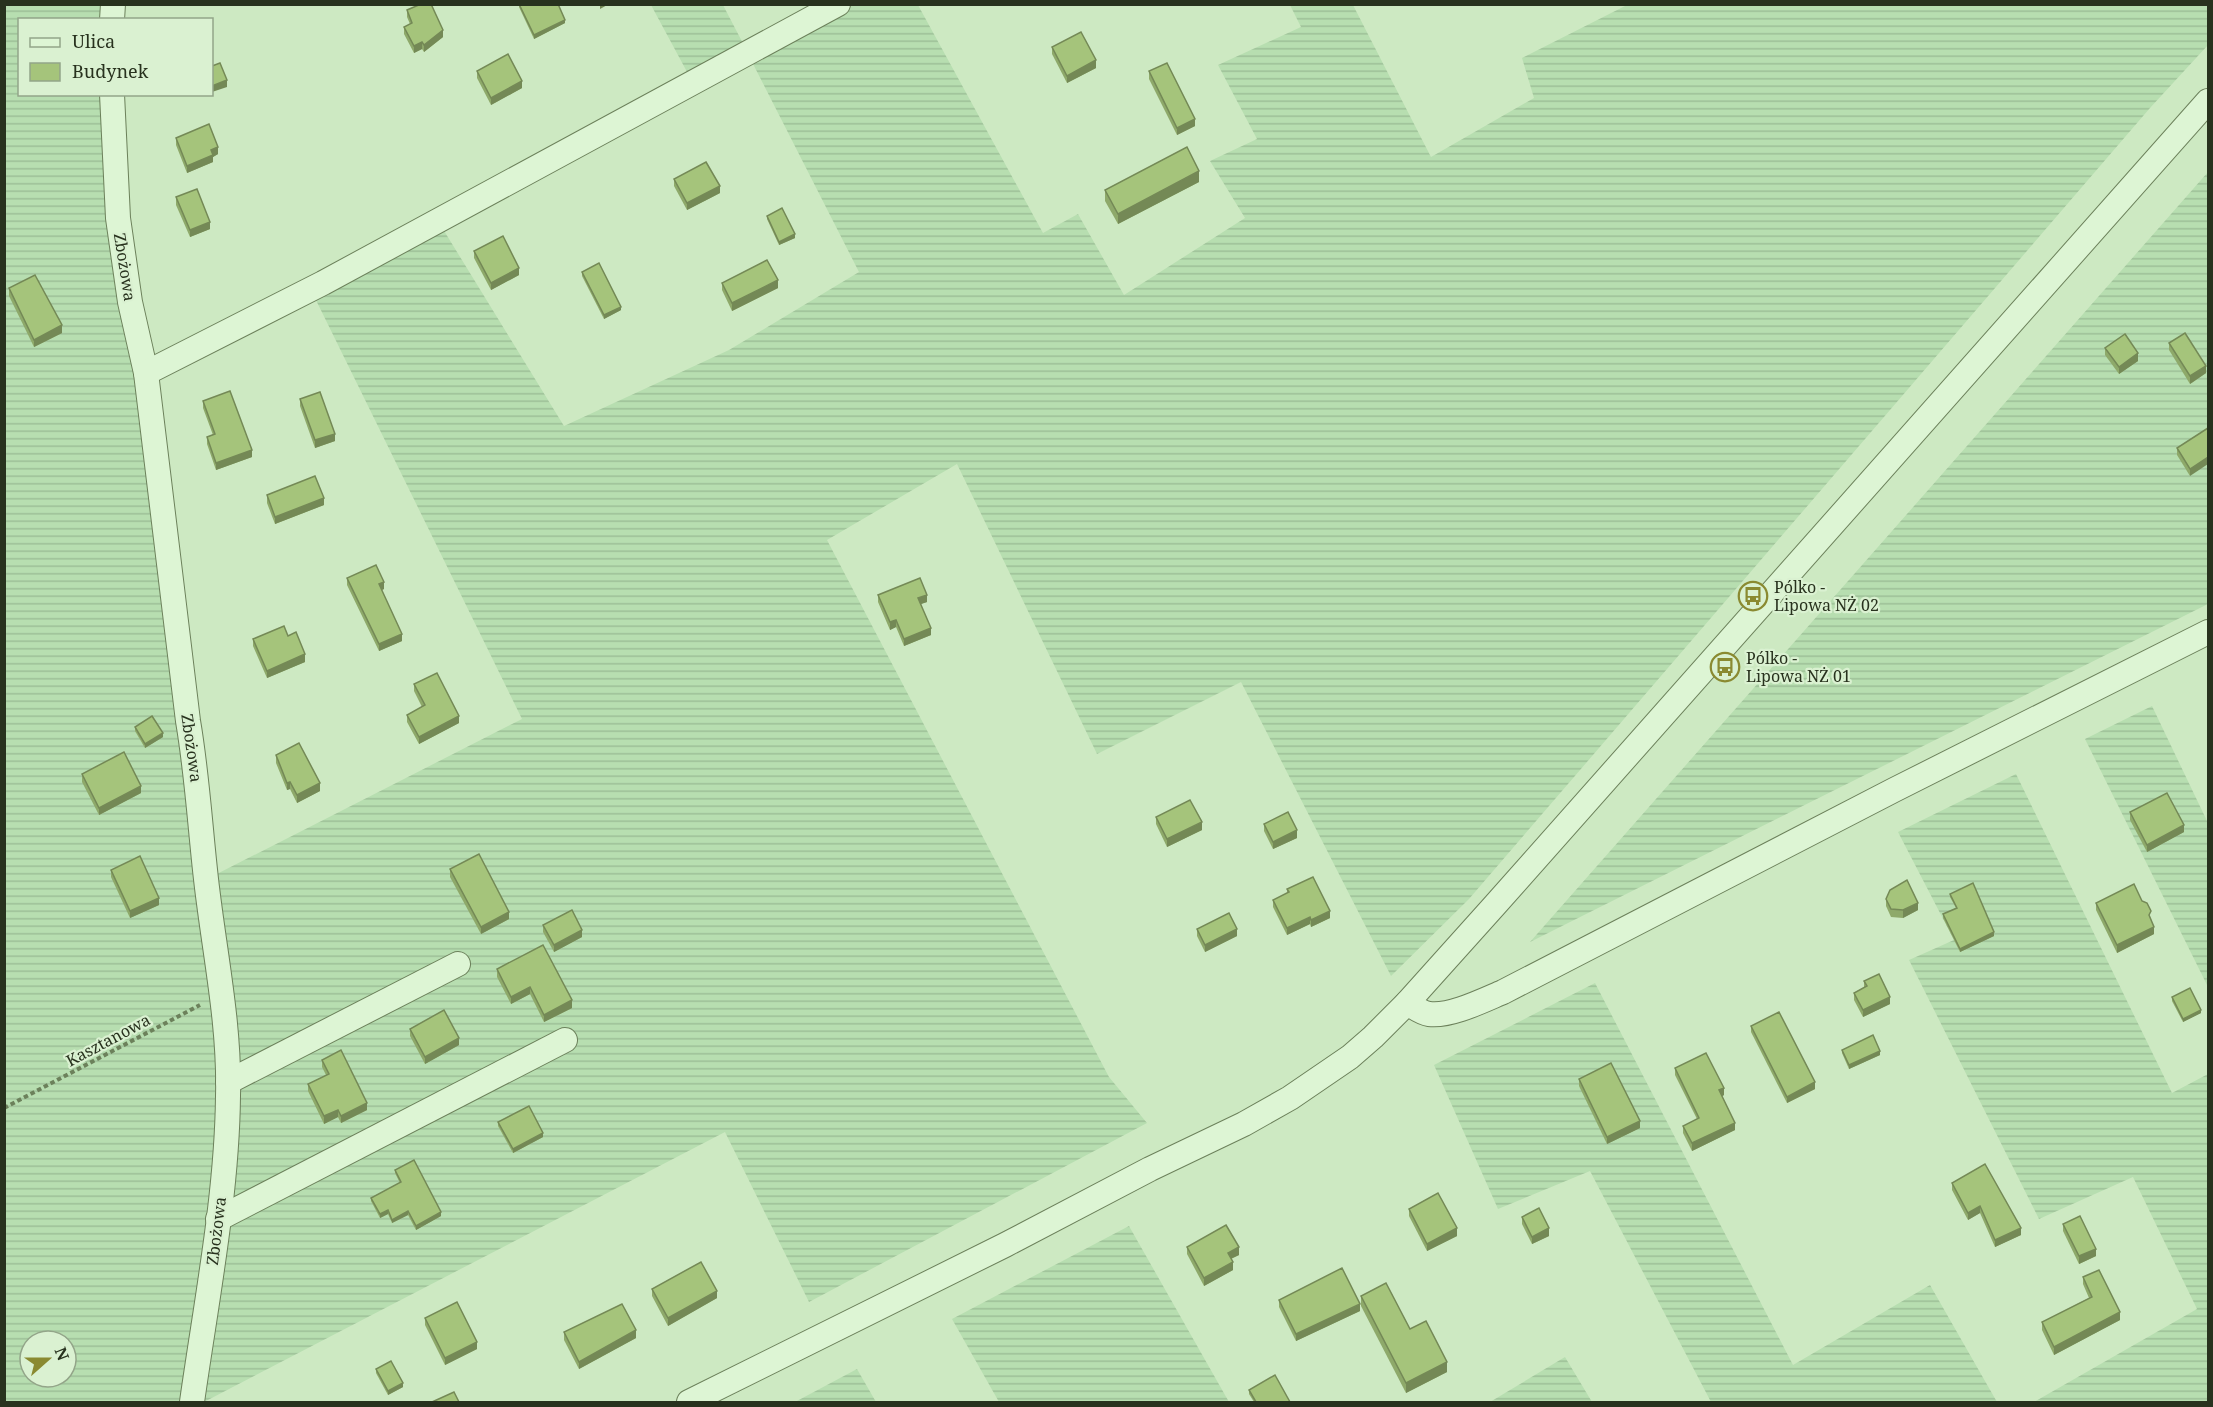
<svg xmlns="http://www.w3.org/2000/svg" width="2213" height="1407" viewBox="0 0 2213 1407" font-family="'Noto Serif',serif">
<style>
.farmland{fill:url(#farmland-rules);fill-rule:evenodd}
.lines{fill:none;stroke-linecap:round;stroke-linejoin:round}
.minor-casing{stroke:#6c815b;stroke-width:26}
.path{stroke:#6c815b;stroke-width:4;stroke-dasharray:4.5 3;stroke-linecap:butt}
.minor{stroke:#ddf5d4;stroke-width:24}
.wall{fill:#8ea96a}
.shaded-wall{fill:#748956}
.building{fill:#a5c47b;stroke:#748956;stroke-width:1.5}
.labels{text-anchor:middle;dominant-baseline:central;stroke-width:4.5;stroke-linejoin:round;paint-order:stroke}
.street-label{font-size:16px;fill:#28321e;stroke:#daf1d1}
.poi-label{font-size:16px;fill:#28321e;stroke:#daf1d1;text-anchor:start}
</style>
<defs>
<pattern id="farmland-rules" width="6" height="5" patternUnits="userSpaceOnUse" patternTransform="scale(1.5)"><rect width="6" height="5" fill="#b7deb0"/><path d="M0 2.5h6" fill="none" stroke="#9dbf97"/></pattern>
</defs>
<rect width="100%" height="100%" fill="#cde9c2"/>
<g class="farmland">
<path d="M5 5H113L112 19 20 20V94L112 95 207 879 522 719 311 290 438 221 564 426 729 350 859 272 748 54 693 83 651 5H723L748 53 838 5H918L1043 233 1078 214 1124 295 1245 218 1210 161 1257 139 1218 65 1301 27 1290 5H1353L1431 157 1534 98 1522 58 1627 5H2208V45L2150 108 1469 899 1391 976 1241 682 1097 754 957 464 827 540 1109 1077 1147 1123 809 1302 725 1132 204 1402H5ZM30 1341H66V1377H30Z"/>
<polygon points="2208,172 2208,604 1530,942 2003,405"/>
<polygon points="2152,706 2208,823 2208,987 2085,739"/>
<polygon points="2016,774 2172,1093 2208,1074 2208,1402 2034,1402 2197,1309 2133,1177 2039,1219 1909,960 1954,940 1898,832"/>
<polygon points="1595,983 1793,1365 1930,1285 1997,1402 1711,1402 1590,1171 1498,1209 1434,1065"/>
<polygon points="1129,1226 1229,1402 999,1402 952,1319"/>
<polygon points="1565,1357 1592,1402 1490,1402"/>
<polygon points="857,1369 876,1402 795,1402"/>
</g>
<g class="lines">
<g class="minor-casing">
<g id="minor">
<polyline points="112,20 113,4"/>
<path d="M112 94 118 218 130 302 146 373 188 721C197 773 200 826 206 879 214 951 230 1023 228 1096 227 1196 206 1303 192 1402"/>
<polyline points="146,373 323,283 838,4"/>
<path d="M1407 1003C1414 1007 1421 1013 1429 1014 1450 1017 1484 1000 1503 992L1894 790 2208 632"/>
<polyline points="228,1082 458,964"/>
<polyline points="218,1219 565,1040"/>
<polyline points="689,1402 1005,1245 1150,1169 1244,1124 1290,1098 1350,1057 1373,1037 1407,1003 1495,905 2208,101"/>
</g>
</g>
<polyline class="path" points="4,1108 200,1005"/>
<use href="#minor" class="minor"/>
</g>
<g class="wall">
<polygon points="519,4 558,4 565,23 534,39 519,7"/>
<polygon points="407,10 443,37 424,52 422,49 414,53 404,34 404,27 410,24 407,17"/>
<polygon points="1052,47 1096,68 1067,83 1052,54"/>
<polygon points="477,71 522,88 491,105 477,78"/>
<polygon points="1149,71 1195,126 1177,135 1149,79"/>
<polygon points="176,138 218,154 213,157 213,162 187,173 176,145"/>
<polygon points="674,179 720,193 687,210 674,186"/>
<polygon points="1199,182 1118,224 1105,201 1105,190"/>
<polygon points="176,197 210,229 190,237 176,205"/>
<polygon points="767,216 795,238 779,245 767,219"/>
<polygon points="474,251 519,275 491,290 474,258"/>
<polygon points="582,272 621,310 604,319 582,276"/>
<polygon points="722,283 778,288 732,311 722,290"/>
<polygon points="9,288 62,333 34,347 9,296"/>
<polygon points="2169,343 2206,373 2190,384 2169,350"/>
<polygon points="2105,348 2138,361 2119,374 2105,355"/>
<polygon points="300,399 335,441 315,448 300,406"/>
<polygon points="203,401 252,457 216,470 207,444 207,437 213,435 203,408"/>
<polygon points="2208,428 2190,476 2177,455 2177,448"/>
<polygon points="267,495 324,505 275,524 267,503"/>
<polygon points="347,578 384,589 382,590 402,641 379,651 347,585"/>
<polygon points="878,595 927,602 921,604 931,635 904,646 896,627 890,630 878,602"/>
<polygon points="288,636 305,662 267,678 253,646 253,639"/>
<polygon points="414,684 459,723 419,744 407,722 407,715 422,707 414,691"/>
<polygon points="135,727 163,737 145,748 135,731"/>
<polygon points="276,755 320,791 297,803 290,789 287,790 276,763"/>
<polygon points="82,774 141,793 99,815 82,782"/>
<polygon points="2130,812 2184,832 2147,852 2130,820"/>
<polygon points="1156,817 1202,830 1167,847 1156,824"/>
<polygon points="1264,824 1297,838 1273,849 1264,831"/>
<polygon points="450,869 509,919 481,934 450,877"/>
<polygon points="111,870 159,905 130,918 111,877"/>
<polygon points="1287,889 1330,918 1311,927 1310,924 1287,935 1273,907 1273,900 1287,893"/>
<polygon points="1950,894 1994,936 1960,952 1943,918 1943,914 1956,908 1950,897"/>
<polygon points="1886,899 1918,910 1903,918 1891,917 1886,906"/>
<polygon points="2096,903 2151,919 2154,934 2117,953 2096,910"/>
<polygon points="543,925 582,937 554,952 543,932"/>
<polygon points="1197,929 1237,936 1205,952 1197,936"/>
<polygon points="497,969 572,1008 544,1022 530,994 511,1004 497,977"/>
<polygon points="1864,981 1890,1004 1863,1017 1854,1000 1854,993 1864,987"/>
<polygon points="2172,997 2201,1013 2183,1022 2172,1001"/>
<polygon points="1751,1026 1815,1089 1787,1103 1751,1032"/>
<polygon points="410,1029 459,1045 425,1064 410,1036"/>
<polygon points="1842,1050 1880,1055 1849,1069 1842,1053"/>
<polygon points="322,1060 367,1110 341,1123 338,1117 324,1124 308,1091 308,1084 326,1075 322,1067"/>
<polygon points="1675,1068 1724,1095 1722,1096 1735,1130 1692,1151 1683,1133 1683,1126 1697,1119 1675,1075"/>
<polygon points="1579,1079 1640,1128 1607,1144 1579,1086"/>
<polygon points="498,1122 543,1137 513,1153 498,1126"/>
<polygon points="395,1170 441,1216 416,1230 408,1215 392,1223 388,1214 380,1218 371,1201 371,1198 400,1183 395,1173"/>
<polygon points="1952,1183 2021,1235 1995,1247 1980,1213 1968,1220 1952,1190"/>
<polygon points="1409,1209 1457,1236 1427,1251 1409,1216"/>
<polygon points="1522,1217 1549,1236 1532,1244 1522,1224"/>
<polygon points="2063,1224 2096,1256 2079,1264 2063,1231"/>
<polygon points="1187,1247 1239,1255 1231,1259 1233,1270 1204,1286 1187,1254"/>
<polygon points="2083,1277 2120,1320 2054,1355 2042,1330 2042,1322 2089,1298 2083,1284"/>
<polygon points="652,1289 717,1298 668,1326 652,1296"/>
<polygon points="1361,1296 1410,1329 1447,1372 1406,1393 1361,1306"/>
<polygon points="1279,1300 1360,1311 1296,1341 1279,1307"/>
<polygon points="425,1318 477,1349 445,1365 425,1325"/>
<polygon points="564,1332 636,1338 579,1369 564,1340"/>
<polygon points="376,1369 403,1387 388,1395 376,1373"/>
<polygon points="1249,1390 1290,1402 1254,1402 1249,1394"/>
</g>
<g class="shaded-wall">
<polygon points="600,4 609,4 600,9"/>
<polygon points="565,20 565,23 534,39 534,35"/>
<polygon points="443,30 443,37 424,52 424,45"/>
<polygon points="422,42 422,49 414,53 414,46"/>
<polygon points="1096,60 1096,68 1067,83 1067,76"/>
<polygon points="227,80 227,87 212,92 212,86"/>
<polygon points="522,81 522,88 491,105 491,98"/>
<polygon points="1195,119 1195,126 1177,135 1177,128"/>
<polygon points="218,147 218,154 213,157 213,162 187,173 187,166 211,150"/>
<polygon points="1199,171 1199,182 1118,224 1118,214"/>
<polygon points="720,186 720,193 687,210 687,203"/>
<polygon points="210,222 210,229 190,237 190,230"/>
<polygon points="795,234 795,238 779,245 779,242"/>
<polygon points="519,268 519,275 491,290 491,283"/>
<polygon points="778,280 778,288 732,311 732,303"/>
<polygon points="621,307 621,310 604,319 604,315"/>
<polygon points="62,325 62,333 34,347 34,340"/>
<polygon points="2138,353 2138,361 2119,374 2119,367"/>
<polygon points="2206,366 2206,373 2190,384 2190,376"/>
<polygon points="335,434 335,441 315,448 315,440"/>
<polygon points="252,450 252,457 216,470 216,463"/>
<polygon points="2208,457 2208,464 2190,476 2190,469"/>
<polygon points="324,498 324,505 275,524 275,517"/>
<polygon points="384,582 384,589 379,591 379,584"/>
<polygon points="927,595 927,602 918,605 918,598"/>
<polygon points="896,620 896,627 890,630 890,622"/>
<polygon points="931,628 931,635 904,646 904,639"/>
<polygon points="402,634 402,641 379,651 379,644"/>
<polygon points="305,654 305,662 267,678 267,671"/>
<polygon points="459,716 459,723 419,744 419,737"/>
<polygon points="163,733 163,737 145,748 145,744"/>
<polygon points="290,782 290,789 287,790 287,783"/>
<polygon points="320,783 320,791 297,803 297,795"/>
<polygon points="141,786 141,793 99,815 99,808"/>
<polygon points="1202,822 1202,830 1167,847 1167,839"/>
<polygon points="2184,825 2184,832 2147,852 2147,845"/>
<polygon points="1297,830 1297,838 1273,849 1273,842"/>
<polygon points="159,898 159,905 130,918 130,911"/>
<polygon points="1918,903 1918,910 1903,918 1903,910"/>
<polygon points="1330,911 1330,918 1311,927 1311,920"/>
<polygon points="509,912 509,919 481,934 481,927"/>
<polygon points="1310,917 1310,924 1287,935 1287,928"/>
<polygon points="2154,927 2154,934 2117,953 2117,945"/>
<polygon points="1237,929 1237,936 1205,952 1205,945"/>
<polygon points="582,930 582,937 554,952 554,945"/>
<polygon points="1994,932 1994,936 1960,952 1960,949"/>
<polygon points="530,987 530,994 511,1004 511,997"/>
<polygon points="1890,997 1890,1004 1863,1017 1863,1010"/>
<polygon points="572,1000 572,1008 544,1022 544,1015"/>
<polygon points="2201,1010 2201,1013 2183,1022 2183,1019"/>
<polygon points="459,1038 459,1045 425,1064 425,1057"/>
<polygon points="1880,1051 1880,1055 1849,1069 1849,1065"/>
<polygon points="1815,1082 1815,1089 1787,1103 1787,1097"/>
<polygon points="1724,1088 1724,1095 1719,1098 1719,1090"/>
<polygon points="367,1103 367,1110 341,1123 341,1116"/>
<polygon points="338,1110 338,1117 324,1124 324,1116"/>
<polygon points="1640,1121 1640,1128 1607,1144 1607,1137"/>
<polygon points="1735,1123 1735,1130 1692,1151 1692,1143"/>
<polygon points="543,1133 543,1137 513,1153 513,1149"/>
<polygon points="1980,1206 1980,1213 1968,1220 1968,1213"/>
<polygon points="388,1210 388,1214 380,1218 380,1214"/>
<polygon points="408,1211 408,1215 392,1223 392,1220"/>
<polygon points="441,1212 441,1216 416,1230 416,1226"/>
<polygon points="1457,1228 1457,1236 1427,1251 1427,1244"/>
<polygon points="1549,1228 1549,1236 1532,1244 1532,1237"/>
<polygon points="2021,1228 2021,1235 1995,1247 1995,1240"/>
<polygon points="1239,1247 1239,1255 1228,1260 1228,1253"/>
<polygon points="2096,1249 2096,1256 2079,1264 2079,1256"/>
<polygon points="1233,1262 1233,1270 1204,1286 1204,1278"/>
<polygon points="717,1291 717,1298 668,1326 668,1318"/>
<polygon points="1360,1304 1360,1311 1296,1341 1296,1334"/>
<polygon points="2120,1312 2120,1320 2054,1355 2054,1347"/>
<polygon points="636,1330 636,1338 579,1369 579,1362"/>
<polygon points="477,1342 477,1349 445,1365 445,1358"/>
<polygon points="1447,1362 1447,1372 1406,1393 1406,1383"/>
<polygon points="403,1383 403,1387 388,1395 388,1391"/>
</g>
<g class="building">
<polygon points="421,4 431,4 443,30 424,45 422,42 414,46 404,27 412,23 407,10"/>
<polygon points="519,4 558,4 565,20 534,35"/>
<polygon points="1081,32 1096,60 1067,76 1052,47"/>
<polygon points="508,54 522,81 491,98 477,71"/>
<polygon points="220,63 227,80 212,86 212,66"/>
<polygon points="1167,63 1195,119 1177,128 1149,71"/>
<polygon points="209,124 218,147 211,150 213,155 187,166 176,138"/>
<polygon points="1187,147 1199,171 1118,214 1105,190"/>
<polygon points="706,162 720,186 687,203 674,179"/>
<polygon points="197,189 210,222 190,230 176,197"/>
<polygon points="782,208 795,234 779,242 767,216"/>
<polygon points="503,236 519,268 491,283 474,251"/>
<polygon points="767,260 778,280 732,303 722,283"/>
<polygon points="599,263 621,307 604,315 582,272"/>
<polygon points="35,275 62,325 34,340 9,288"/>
<polygon points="2185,333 2206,366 2190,376 2169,343"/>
<polygon points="2125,334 2138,353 2119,367 2105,348"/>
<polygon points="230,391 252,450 216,463 207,437 215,434 203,401"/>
<polygon points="320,392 335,434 315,440 300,399"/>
<polygon points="2208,428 2208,457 2190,469 2177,448"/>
<polygon points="315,476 324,498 275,517 267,495"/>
<polygon points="376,565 384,582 379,584 402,634 379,644 347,578"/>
<polygon points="920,578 927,595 918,598 931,628 904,639 896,620 890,622 878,595"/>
<polygon points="284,626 288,636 296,632 305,654 267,671 253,639"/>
<polygon points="437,673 459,716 419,737 407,715 425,705 414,684"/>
<polygon points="152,716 163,733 145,744 135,727"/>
<polygon points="299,743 320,783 297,795 290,782 287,783 276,755"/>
<polygon points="124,752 141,786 99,808 82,774"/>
<polygon points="2167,793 2184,825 2147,845 2130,812"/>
<polygon points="1190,800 1202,822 1167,839 1156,817"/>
<polygon points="1288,812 1297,830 1273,842 1264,824"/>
<polygon points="479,854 509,912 481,927 450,869"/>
<polygon points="140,856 159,898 130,911 111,870"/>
<polygon points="1313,877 1330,911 1311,920 1310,917 1287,928 1273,900 1289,892 1287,889"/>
<polygon points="1907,880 1918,903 1903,910 1891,909 1886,899 1890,890"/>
<polygon points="1973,883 1994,932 1960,949 1943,914 1957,908 1950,894"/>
<polygon points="2134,884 2142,901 2147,903 2151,911 2149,915 2154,927 2117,945 2096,903"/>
<polygon points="572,910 582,930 554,945 543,925"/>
<polygon points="1229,913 1237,929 1205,945 1197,929"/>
<polygon points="543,945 572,1000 544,1015 530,987 511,997 497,969"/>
<polygon points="1879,974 1890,997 1863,1010 1854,993 1867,986 1864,981"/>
<polygon points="2190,988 2201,1010 2183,1019 2172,997"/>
<polygon points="444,1010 459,1038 425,1057 410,1029"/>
<polygon points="1779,1012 1815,1082 1787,1097 1751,1026"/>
<polygon points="1873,1035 1880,1051 1849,1065 1842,1050"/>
<polygon points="341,1050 367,1103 341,1116 338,1110 324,1116 308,1084 329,1074 322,1060"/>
<polygon points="1706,1053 1724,1088 1719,1090 1735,1123 1692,1143 1683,1126 1699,1118 1675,1068"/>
<polygon points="1611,1063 1640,1121 1607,1137 1579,1079"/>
<polygon points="529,1106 543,1133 513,1149 498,1122"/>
<polygon points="414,1160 441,1212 416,1226 408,1211 392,1220 388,1210 380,1214 371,1198 401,1182 395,1170"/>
<polygon points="1985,1164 2021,1228 1995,1240 1980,1206 1968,1213 1952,1183"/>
<polygon points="1438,1193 1457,1228 1427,1244 1409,1209"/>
<polygon points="1539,1208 1549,1228 1532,1237 1522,1217"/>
<polygon points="2080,1216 2096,1249 2079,1256 2063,1224"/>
<polygon points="1226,1225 1239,1247 1228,1253 1233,1262 1204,1278 1187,1247"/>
<polygon points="701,1262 717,1291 668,1318 652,1289"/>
<polygon points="1342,1268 1360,1304 1296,1334 1279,1300"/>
<polygon points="2099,1270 2120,1312 2054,1347 2042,1322 2092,1297 2083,1277"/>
<polygon points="1386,1283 1410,1329 1426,1321 1447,1362 1406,1383 1361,1296"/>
<polygon points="457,1302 477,1342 445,1358 425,1318"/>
<polygon points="622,1304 636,1330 579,1362 564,1332"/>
<polygon points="391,1361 403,1383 388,1391 376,1369"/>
<polygon points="1275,1375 1290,1402 1256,1402 1249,1390"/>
<polygon points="454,1392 459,1402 432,1402"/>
</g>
<defs>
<g id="bus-ring" transform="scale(1.5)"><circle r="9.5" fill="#daf1d1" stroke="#8a8a31" stroke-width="1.5"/><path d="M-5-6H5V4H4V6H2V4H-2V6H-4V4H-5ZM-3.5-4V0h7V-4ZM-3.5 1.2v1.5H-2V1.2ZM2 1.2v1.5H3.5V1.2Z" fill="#8a8a31"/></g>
</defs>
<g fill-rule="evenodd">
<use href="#bus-ring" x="1753" y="596"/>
<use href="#bus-ring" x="1725" y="667"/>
</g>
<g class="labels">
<g class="street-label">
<text transform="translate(125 267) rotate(81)">Zbożowa</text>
<text transform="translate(192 748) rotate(82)">Zbożowa</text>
<text transform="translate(108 1040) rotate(-28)">Kasztanowa</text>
<text transform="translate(216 1231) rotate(-83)">Zbożowa</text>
</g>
<g class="poi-label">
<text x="1774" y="587">Pólko -<tspan x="1774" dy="18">Lipowa NŻ 02</tspan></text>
<text x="1746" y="658">Pólko -<tspan x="1746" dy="18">Lipowa NŻ 01</tspan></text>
</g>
</g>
<rect width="2213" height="1407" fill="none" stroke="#28321e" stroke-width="12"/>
<rect x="18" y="18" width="195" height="78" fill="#daf1d1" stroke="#93a589" stroke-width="1.5"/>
<rect x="30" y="38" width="30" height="9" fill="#ddf5d4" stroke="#93a589" stroke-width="1.5"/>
<text x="72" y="48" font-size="18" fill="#28321e">Ulica</text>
<rect x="30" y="63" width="30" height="18" fill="#a5c47b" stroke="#93a589" stroke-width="1.5"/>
<text x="72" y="78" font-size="18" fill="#28321e">Budynek</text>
<g transform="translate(48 1359) rotate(69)"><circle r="28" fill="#daf1d1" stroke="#93a589" stroke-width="1.5"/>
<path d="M0-4.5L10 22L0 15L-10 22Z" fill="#8a8a31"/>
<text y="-9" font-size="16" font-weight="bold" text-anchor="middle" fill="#28321e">N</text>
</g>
</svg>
